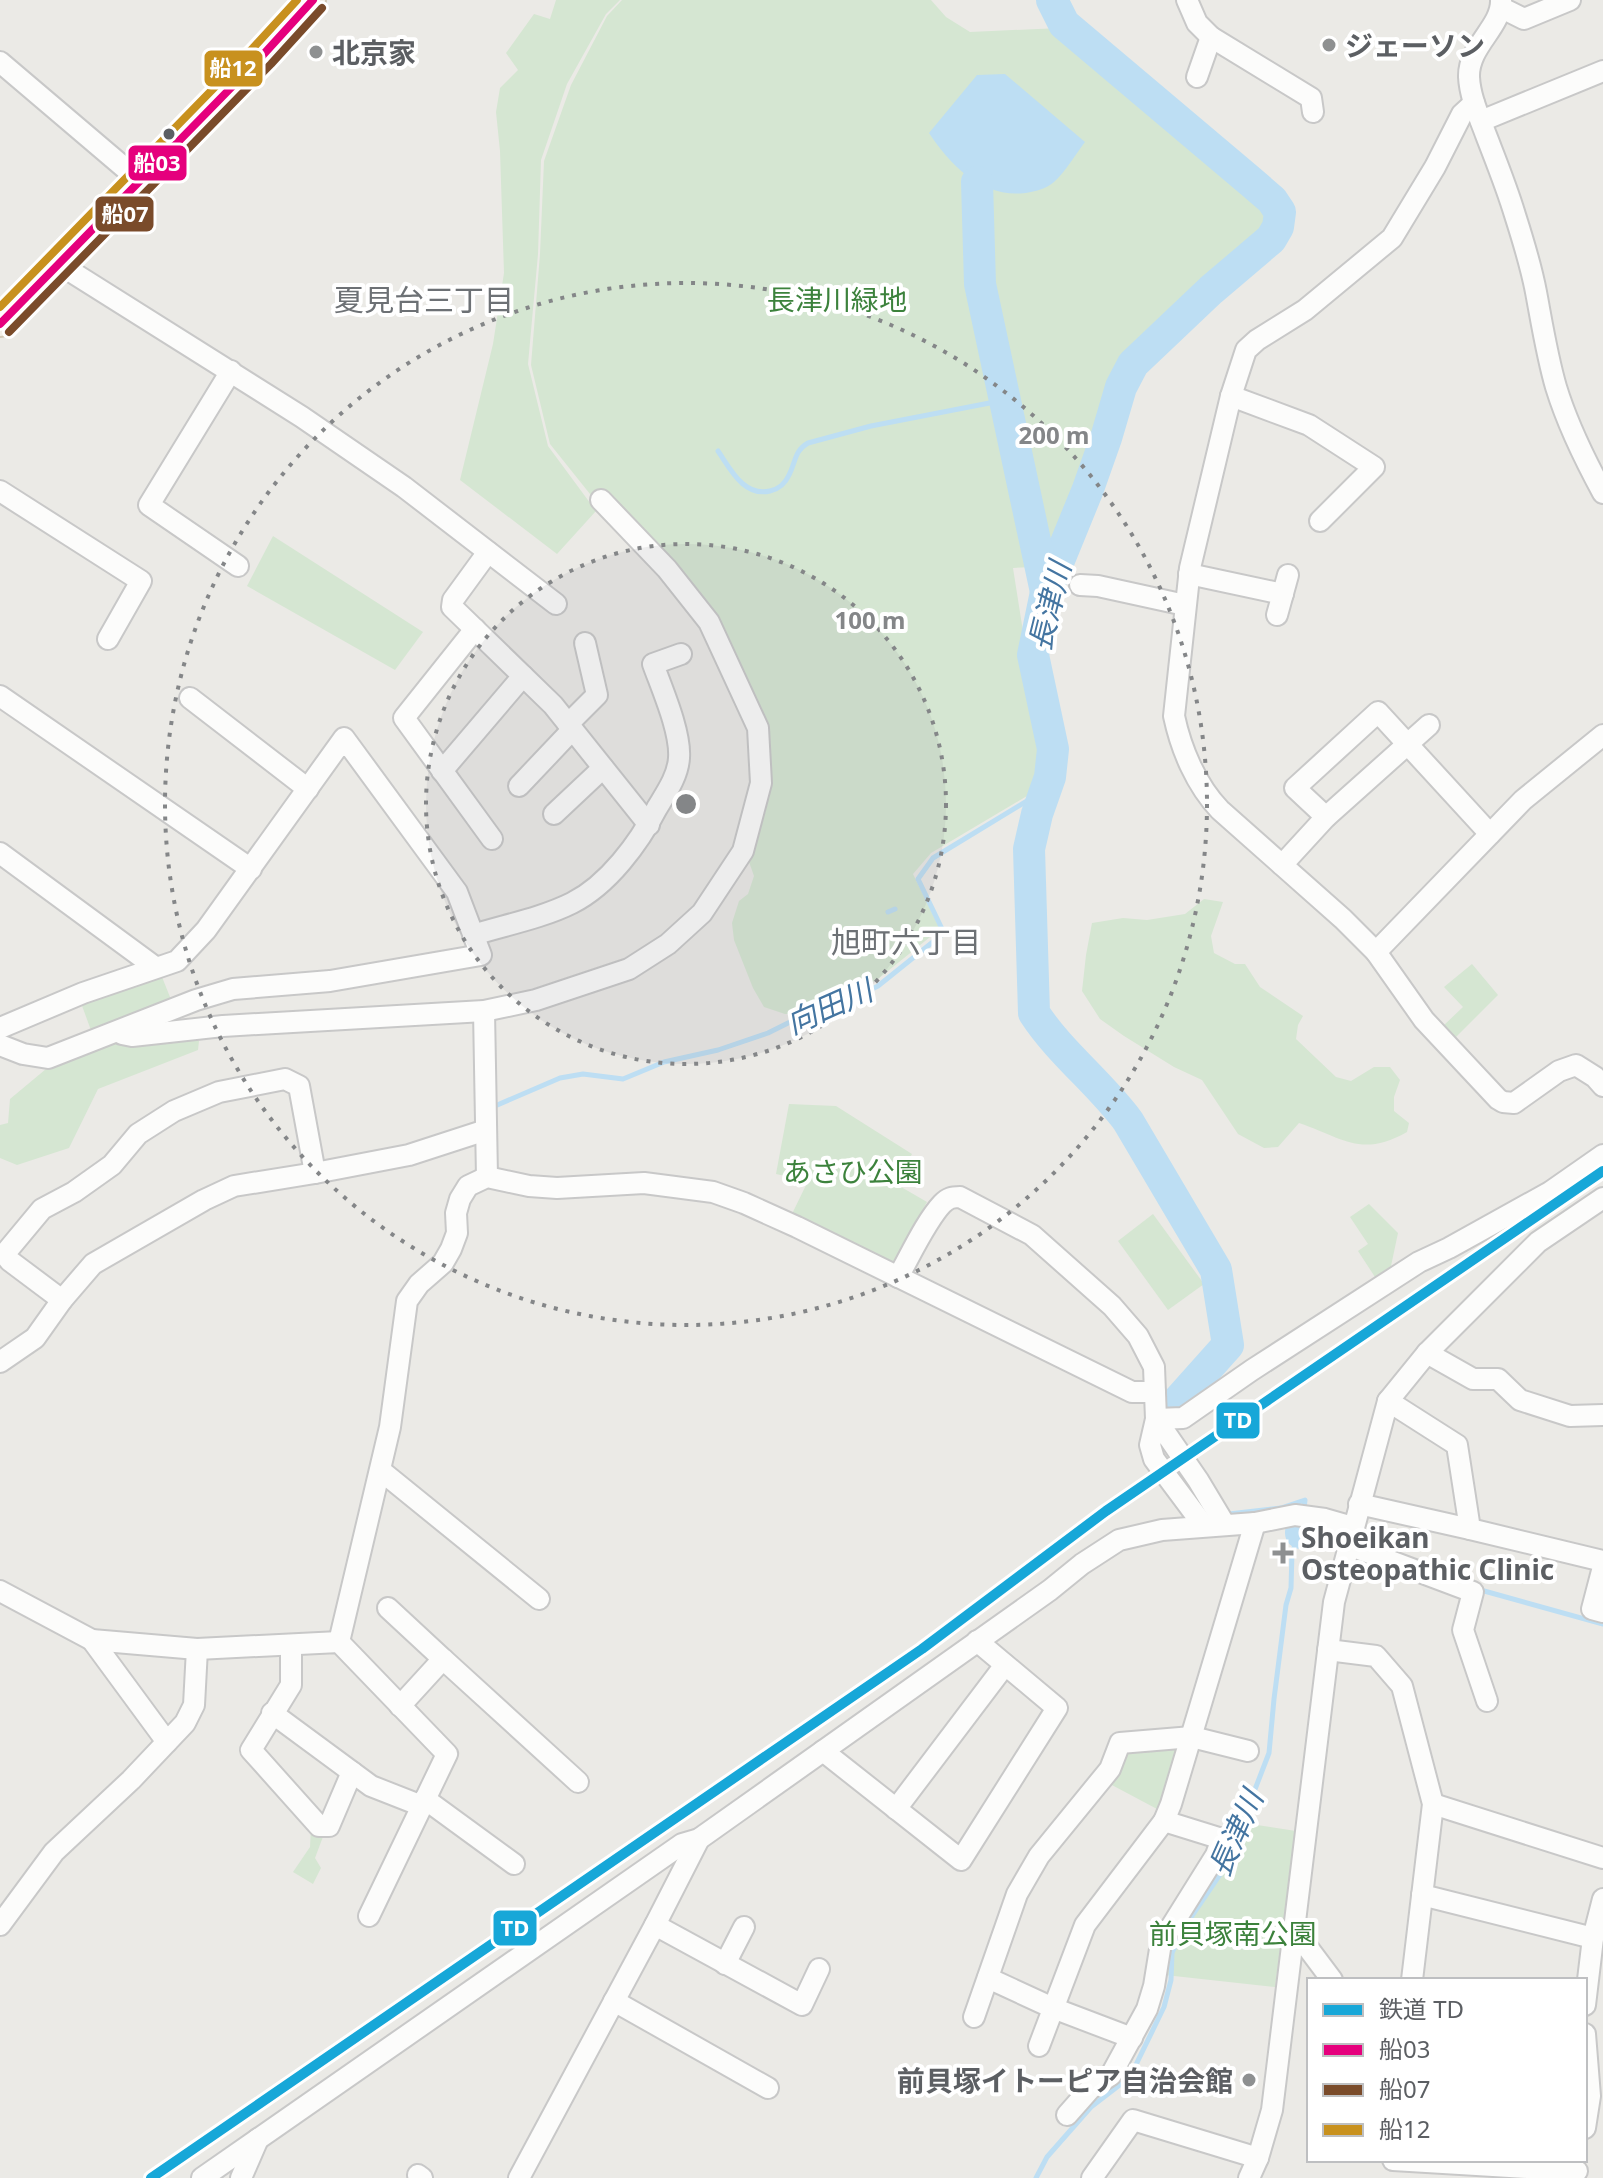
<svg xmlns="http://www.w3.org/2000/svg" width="1603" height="2178" viewBox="0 0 1603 2178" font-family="'Noto Sans','Noto Sans JP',sans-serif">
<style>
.green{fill:#d5e6d2}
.water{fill:#bddef3}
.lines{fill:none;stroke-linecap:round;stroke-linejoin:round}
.stream{stroke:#bddef3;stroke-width:5}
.river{stroke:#bddef3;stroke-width:32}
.minor-casing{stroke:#c8c8c8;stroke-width:24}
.major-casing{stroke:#d1c8b6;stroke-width:28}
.minor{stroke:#fcfcfb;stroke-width:20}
.major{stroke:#f2efe8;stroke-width:24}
.bus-1-casing{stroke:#fff;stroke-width:14}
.bus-2-casing{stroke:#fff;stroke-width:14}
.bus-3-casing{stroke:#fff;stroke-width:14}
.bus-1{stroke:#e5007d;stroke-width:8}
.bus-2{stroke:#7a4b2a;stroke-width:8}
.bus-3{stroke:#c8911e;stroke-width:8}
.rail-1-casing{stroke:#fff;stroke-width:16}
.rail-1{stroke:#17a7d8;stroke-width:10}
.ring{fill:none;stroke:#848688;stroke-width:4;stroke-dasharray:4 8}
.poi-dot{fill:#8e9091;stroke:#fff;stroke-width:3}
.bus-dot{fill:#5c5f63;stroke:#fff;stroke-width:3}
.labels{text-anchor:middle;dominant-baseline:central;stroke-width:8;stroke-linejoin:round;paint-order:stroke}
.poi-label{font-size:28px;font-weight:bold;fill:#5c5f63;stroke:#fff;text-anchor:start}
.park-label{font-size:28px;fill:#3c823c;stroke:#fff}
.neighbourhood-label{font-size:30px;fill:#6d7175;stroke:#fff}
.water-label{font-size:30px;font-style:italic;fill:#4475a1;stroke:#fff}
.centre{fill:#848688;stroke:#fff;stroke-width:4}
.ring-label{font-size:24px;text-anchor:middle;font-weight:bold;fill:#848688;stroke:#fff;stroke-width:8;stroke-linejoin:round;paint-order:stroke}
.line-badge{stroke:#fff;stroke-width:3}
.badge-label{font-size:22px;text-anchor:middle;font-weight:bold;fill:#fff}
</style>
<rect width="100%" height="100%" fill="#ebeae6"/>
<g class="green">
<polygon points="556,0 620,0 606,14 567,84 541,160 538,254 528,364 548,446 596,511 557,554 460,480 493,344 504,273 500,151 496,112 500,88 518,70 506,53 534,14 550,19"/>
<polygon points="622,0 931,0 946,17 970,32 1060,28 1267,206 1273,223 1265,238 1234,266 1133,367 1055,566 1013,568 1044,765 1036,785 1027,796 931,853 913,874 940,929 878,979 837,1001 799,1013 785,1014 764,1007 753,988 734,940 732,923 739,901 748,894 754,876 748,859 767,779 712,617 598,504 550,444 531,365 540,254 544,161 571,85 607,16"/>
<polygon points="273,536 423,632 395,670 247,586"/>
<path d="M1204 899 1223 902 1211 936 1214 953 1235 964H1245L1260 987 1303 1016 1298 1025 1296 1039 1336 1077 1351 1081 1374 1067H1390L1400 1080 1394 1097V1111L1409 1123 1407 1132C1361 1158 1343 1138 1299 1123L1278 1147 1264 1148 1238 1134 1202 1080 1174 1067 1124 1036 1100 1019 1082 991 1086 955 1092 923 1123 918 1147 920 1185 914Z"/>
<polygon points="1472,964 1498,995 1456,1037 1449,1036 1441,1028 1463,1007 1444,987"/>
<polygon points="160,972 172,1002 92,1033 81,1003"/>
<polygon points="116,1038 199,1041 198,1050 98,1089 69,1148 17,1165 0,1158 0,1125 8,1123 10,1099 46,1069 68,1055"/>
<polygon points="789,1104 836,1106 912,1154 896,1184 927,1202 893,1264 791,1216 808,1181 776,1174"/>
<polygon points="1369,1204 1398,1233 1391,1266 1375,1277 1358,1251 1368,1244 1350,1217"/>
<polygon points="1153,1214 1204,1284 1168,1310 1118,1241"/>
<polygon points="1172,1745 1179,1754 1167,1791 1157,1809 1110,1784 1126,1755 1132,1750"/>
<polygon points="1237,1822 1296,1831 1275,1987 1165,1975 1170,1944 1224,1859"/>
<polygon points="311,1828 324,1834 315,1858 321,1868 313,1884 293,1872 310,1847"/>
</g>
<path class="water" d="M1005 74 1085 142C1075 155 1066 171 1054 182 1047 188 1040 190 1031 192 986 201 952 168 929 133L977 75Z"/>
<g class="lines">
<g class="stream">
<path d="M718 451C731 470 744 497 770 491 779 489 785 484 789 475 796 462 794 451 808 443L871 426 1005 400"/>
<polyline points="888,912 895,909"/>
<polyline points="495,1106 560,1078 583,1074 623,1079 664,1062 718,1050 768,1033 798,1018 828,1011 878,986 944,933 918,879 933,858 1045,790"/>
<polyline points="1227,1511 1229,1514 1281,1508 1305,1500 1304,1509"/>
<polyline points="1477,1589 1603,1624"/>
<polyline points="1036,2178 1047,2157 1091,2107 1130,2077 1164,2007 1171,1980 1172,1953 1181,1932 1225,1867 1269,1753 1274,1699 1286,1605 1291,1588 1292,1552 1301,1533 1324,1534 1334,1536"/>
</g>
<g class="river">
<path d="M1052 0 1064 24 1250 181 1272 200 1280 212 1278 227 1271 239 1211 290 1133 364 1121 387 1106 438 1088 489 1046 592 1033 655 1053 749 1050 777 1037 814 1029 849 1034 1013C1060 1053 1100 1083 1128 1121L1216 1270 1228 1345 1178 1401"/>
<polyline points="977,182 980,284 1046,592"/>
<polyline points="1301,1533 1301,1532"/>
</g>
<g class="minor-casing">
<g id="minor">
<polyline points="1187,0 1197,23 1211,37 1311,98 1313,112"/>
<path d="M1501 0C1502 27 1468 46 1469 77 1470 97 1479 116 1486 135 1496 161 1507 188 1515 215 1523 240 1531 266 1536 292 1542 324 1547 356 1556 387 1567 423 1585 460 1603 493"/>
<polyline points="1502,8 1524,19 1570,0"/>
<polyline points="0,62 140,181"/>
<polyline points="1197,77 1211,37"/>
<path d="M1474 103 1462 114 1435 167 1392 238 1305 310 1257 340 1246 350 1231 396 1190 568 1174 716C1181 749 1196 785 1220 810L1343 919 1376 952 1424 1020 1498 1099 1503 1102 1514 1103 1559 1071 1576 1065 1595 1077 1603 1086"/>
<polyline points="1481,121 1603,71"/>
<polyline points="59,264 302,417 404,487 556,604"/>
<polyline points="231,371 149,505 238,566"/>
<polyline points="1231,396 1309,425 1374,467 1320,521"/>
<polyline points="0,491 141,581 108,639"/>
<polyline points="488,552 453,600 452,607 553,705 649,825"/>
<polyline points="1189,574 1283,594"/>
<polyline points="1080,585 1098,586 1185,605"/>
<polyline points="1277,615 1288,575"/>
<polyline points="475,629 404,718 492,839"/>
<polyline points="0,696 251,869"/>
<polyline points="190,698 308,789"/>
<polyline points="568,724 597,695 585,643"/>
<polyline points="442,771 523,676"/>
<polyline points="519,786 572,730"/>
<polyline points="554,814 603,768"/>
<polyline points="1326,817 1295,788 1378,712 1490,834"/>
<polyline points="0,853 155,967"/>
<polyline points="1282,865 1326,817 1429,725"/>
<path d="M473 935C505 925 542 918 572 903 608 885 639 843 657 808 666 793 678 776 679 758 681 732 662 689 653 664L681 654"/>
<polyline points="1376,952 1523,800 1603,735"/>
<polyline points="484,1011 487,1177"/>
<polyline points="0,1028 83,993 177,961 206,930 344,738 457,892 481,955 330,981 233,989 196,1000 48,1058 23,1054 0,1045"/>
<polyline points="122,1034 132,1036 223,1026 484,1011 536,1000 629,969 668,944 702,913 743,851 761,783 758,728 709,622 667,569 601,500"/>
<path d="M898 1277C910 1256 926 1221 942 1204 948 1198 952 1197 960 1197L1032 1235 1112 1306 1138 1336 1154 1367 1156 1419 1150 1445 1154 1459 1204 1526"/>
<polyline points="62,1300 10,1261 6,1256 7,1251 42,1209 74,1192 112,1165 138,1134 174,1111 219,1092 285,1079 299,1086 315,1173"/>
<polyline points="1427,1353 1473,1379 1498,1379 1520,1400 1570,1416 1603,1415"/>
<polyline points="0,1362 35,1338 62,1300 93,1264 204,1200 234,1186 315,1173 409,1155 486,1130"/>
<polyline points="1388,1401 1457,1445 1470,1529 1603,1561"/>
<polyline points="1156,1419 1183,1418 1252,1370 1419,1262 1449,1248 1550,1192 1603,1155"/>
<polyline points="1156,1419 1198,1480 1225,1525"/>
<polyline points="380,1473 385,1474 539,1599"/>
<polyline points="1359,1504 1470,1529"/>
<polyline points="1348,1545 1473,1592 1463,1630 1487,1701"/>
<polyline points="1603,1567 1592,1609 1603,1612"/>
<polyline points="0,1591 92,1640 197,1649 339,1642 447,1754 369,1916"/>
<polyline points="388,1608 443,1659"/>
<polyline points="92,1640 167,1742"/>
<polyline points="339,1642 390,1427 407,1301 419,1284 443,1263 451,1249 457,1233 456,1213 460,1199 468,1186 487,1177 529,1186 557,1188 644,1183 713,1192 744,1203 797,1227 1132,1392 1155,1392"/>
<polyline points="291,1645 291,1685 251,1750 319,1826 329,1826 352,1772"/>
<polyline points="1328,1650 1376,1656 1402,1686 1433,1804 1412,1980"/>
<polyline points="400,1706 443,1659 578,1782"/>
<polyline points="272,1713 371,1786 422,1806"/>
<polyline points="823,1751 961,1860 1057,1708 977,1641"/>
<polyline points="425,1799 514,1864"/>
<polyline points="1433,1804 1603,1858"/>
<polyline points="896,1809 1005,1665"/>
<polyline points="1422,1895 1593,1938"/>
<polyline points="0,1925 54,1852 131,1780 185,1723 194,1705 197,1649"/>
<polyline points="655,1925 802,2005 819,1969"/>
<polyline points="1293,1928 1332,1980"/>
<polyline points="725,1964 744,1927"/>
<polyline points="988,1978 1053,2008 1132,2038"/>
<polyline points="614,2001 768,2088"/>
<polyline points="1585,2005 1593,1938 1603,1899"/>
<polyline points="974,2017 1017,1894 1039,1856 1110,1769 1120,1743 1192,1737 1248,1751"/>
<polyline points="1585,2034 1590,2096 1585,2128"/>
<polyline points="1039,2046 1085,1925 1164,1821 1171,1804 1255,1523"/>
<polyline points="1067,2115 1090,2089 1111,2075 1147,2009 1154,1986 1161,1943 1216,1855 1222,1839 1164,1821"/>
<polyline points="1393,2160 1577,2171"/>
<polyline points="418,2175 422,2178"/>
<polyline points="202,2178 682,1844 699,1839 1050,1590 1082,1564 1119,1540 1162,1530 1255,1523 1295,1515 1325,1519 1353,1527"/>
<polyline points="241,2178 258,2139"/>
<polyline points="519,2178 655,1925 699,1839"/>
<polyline points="1092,2178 1133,2120 1258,2158"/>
<polyline points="1249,2178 1258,2158 1272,2110 1334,1602 1388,1401 1427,1353 1538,1242 1603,1198"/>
</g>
</g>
<g class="major-casing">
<polyline id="major" points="0,324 262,56 313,0"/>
</g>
<use href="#minor" class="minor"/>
<use href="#major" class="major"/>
<g class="bus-1-casing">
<polyline id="bus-1" points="0,324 262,56 313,0"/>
</g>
<g class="bus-2-casing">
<polyline id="bus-2" points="9,332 271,64 322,8"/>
</g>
<g class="bus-3-casing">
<polyline id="bus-3" points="0,307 253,48 297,0"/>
</g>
<use href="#bus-1" class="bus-1"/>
<use href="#bus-2" class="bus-2"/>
<use href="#bus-3" class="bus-3"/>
<g class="rail-1-casing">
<polyline id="rail-1" points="151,2178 922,1649 1106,1511 1603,1171"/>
</g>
<use href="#rail-1" class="rail-1"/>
</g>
<circle cx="686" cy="804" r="260" fill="#848688" fill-opacity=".12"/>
<g class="ring">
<circle cx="686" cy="804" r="260"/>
<circle cx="686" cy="804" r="521"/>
</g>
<g class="poi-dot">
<circle cx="1329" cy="45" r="8"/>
<circle cx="316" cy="52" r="8"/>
<path d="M1279 1541h8v8h8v8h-8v8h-8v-8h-8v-8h8z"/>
<circle cx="1249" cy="2080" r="8"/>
</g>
<circle class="bus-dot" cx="169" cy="134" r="7"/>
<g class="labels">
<g class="poi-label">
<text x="1345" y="45">ジェーソン</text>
<text x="332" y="52">北京家</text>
<text x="1301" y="1537">Shoeikan<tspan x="1301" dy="32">Osteopathic Clinic</tspan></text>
<text x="1233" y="2080" text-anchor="end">前貝塚イトーピア自治会館</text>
</g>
<g class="park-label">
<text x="837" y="299">長津川緑地</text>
<text x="853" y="1171">あさひ公園</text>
<text x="1233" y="1933">前貝塚南公園</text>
</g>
<g class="neighbourhood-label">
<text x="424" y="299">夏見台三丁目</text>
<text x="906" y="941">旭町六丁目</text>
</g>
<g class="water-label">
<text transform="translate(1049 606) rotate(-76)">長津川</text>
<text transform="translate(829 1006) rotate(-24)">向田川</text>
<text transform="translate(1235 1833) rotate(-66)">長津川</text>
</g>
</g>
<circle cx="686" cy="804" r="12" class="centre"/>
<g class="ring-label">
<text x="1054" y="444">200 m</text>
<text x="870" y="629">100 m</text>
</g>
<g class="line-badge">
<rect x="203" y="49" width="61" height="39" rx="8" fill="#c8911e"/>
<rect x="127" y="144" width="61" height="38" rx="8" fill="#e5007d"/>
<rect x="94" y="195" width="61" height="38" rx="8" fill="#7a4b2a"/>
<rect x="1215" y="1401" width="46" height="39" rx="8" fill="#17a7d8"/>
<rect x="492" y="1909" width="46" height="38" rx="8" fill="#17a7d8"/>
</g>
<g class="badge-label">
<text x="233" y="76">船12</text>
<text x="157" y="171">船03</text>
<text x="125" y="222">船07</text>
<text x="1238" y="1428">TD</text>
<text x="515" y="1936">TD</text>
</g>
<rect x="1307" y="1978" width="280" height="184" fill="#ffffff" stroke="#bebfc1" stroke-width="2"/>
<rect x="1323" y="2004" width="40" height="12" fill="#17a7d8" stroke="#bebfc1" stroke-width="2"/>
<text x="1379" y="2018" font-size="24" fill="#5c5f63">鉄道 TD</text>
<rect x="1323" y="2044" width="40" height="12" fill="#e5007d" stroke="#bebfc1" stroke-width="2"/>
<text x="1379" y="2058" font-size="24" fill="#5c5f63">船03</text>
<rect x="1323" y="2084" width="40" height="12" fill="#7a4b2a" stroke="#bebfc1" stroke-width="2"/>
<text x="1379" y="2098" font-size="24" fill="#5c5f63">船07</text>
<rect x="1323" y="2124" width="40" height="12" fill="#c8911e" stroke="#bebfc1" stroke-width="2"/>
<text x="1379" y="2138" font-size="24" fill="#5c5f63">船12</text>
</svg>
